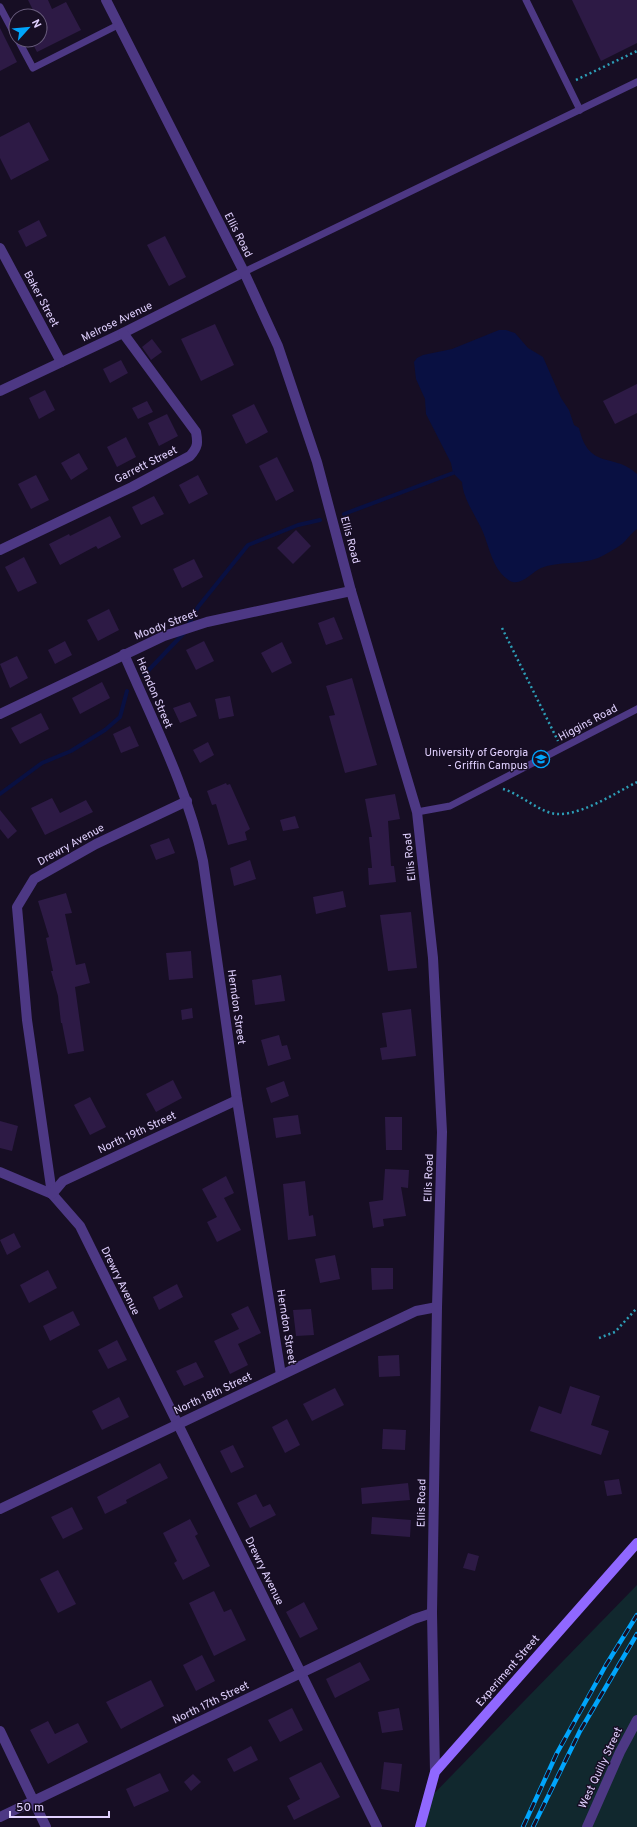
<svg xmlns="http://www.w3.org/2000/svg" width="637" height="1827" viewBox="0 0 637 1827" font-family="Overpass,sans-serif">
<style>
.green{fill:#11282e}
.water{fill:#091042}
.lines{fill:none;stroke-linecap:round;stroke-linejoin:round}
.stream{stroke:#091042;stroke-width:4}
.building{fill:#2d1a45}
.path{stroke:#2d9eb7;stroke-width:2.5;stroke-dasharray:2 3;stroke-linecap:butt}
.service{stroke:#4d3884;stroke-width:7}
.minor{stroke:#4d3884;stroke-width:10}
.tertiary{stroke:#4d3884;stroke-width:10}
.secondary{stroke:#9068ff;stroke-width:10}
.rail-casing{stroke:#00a5fc;stroke-width:4.5}
.rail{stroke:#170e24;stroke-width:3;stroke-dasharray:9;stroke-linecap:butt}
.labels{text-anchor:middle;dominant-baseline:central;stroke-width:3;stroke-linejoin:round;paint-order:stroke}
.street-label{font-size:11px;fill:#e1d1ff;stroke:#170e24}
.poi-label{font-size:11px;fill:#e1d1ff;stroke:#170e24;text-anchor:end}
</style>
<rect width="100%" height="100%" fill="#170e24"/>
<polygon class="green" points="637,1585 637,1827 418,1827 420,1808"/>
<path class="water" d="M499 330H506L515 333 528 348 543 357 561 398 569 410 574 425 579 428C589 471 614 452 637 474V529C631 533 627 540 622 544 615 549 605 555 598 558 580 565 559 561 541 568 530 573 519 590 506 578 493 568 489 547 483 532 476 516 463 499 462 482L453 473 451 463 426 414 425 399 416 379 414 362 417 358 423 355 452 349Z"/>
<g class="lines">
<g class="stream">
<polyline points="344,514 453,473"/>
<polyline points="188,626 198,607 248,545 298,525 320,520"/>
<polyline points="144,675 185,632"/>
<polyline points="0,794 42,763 71,751 105,730 120,717 127,691"/>
</g>
</g>
<g class="building">
<polygon points="28,0 48,0 52,9 66,2 81,30 37,52 31,40 40,40 40,16 36,16"/>
<polygon points="572,0 637,0 637,43 601,61"/>
<polygon points="0,28 17,62 0,71"/>
<polygon points="29,122 49,160 11,180 0,158 0,137"/>
<polygon points="39,220 47,236 26,247 18,231"/>
<polygon points="165,236 186,277 169,286 147,245"/>
<polygon points="215,324 234,365 201,381 181,339"/>
<polygon points="152,339 162,352 151,360 142,347"/>
<polygon points="121,360 128,373 110,383 103,369"/>
<polygon points="637,384 637,413 615,424 603,401"/>
<polygon points="45,390 55,410 39,419 29,398"/>
<polygon points="147,401 153,412 138,419 132,408"/>
<polygon points="254,404 268,432 246,444 232,415"/>
<polygon points="167,414 178,436 159,446 148,423"/>
<polygon points="126,437 136,457 117,467 107,447"/>
<polygon points="79,453 88,469 71,480 61,463"/>
<polygon points="277,457 294,491 276,501 259,466"/>
<polygon points="36,475 49,500 31,509 18,484"/>
<polygon points="198,475 208,494 189,504 179,485"/>
<polygon points="154,496 164,514 141,525 132,507"/>
<polygon points="110,516 121,537 98,549 96,546 60,565 49,544 69,534 70,536"/>
<polygon points="296,530 311,546 293,564 277,548"/>
<polygon points="24,557 37,583 18,592 5,567"/>
<polygon points="194,559 203,577 182,588 173,569"/>
<polygon points="109,609 119,630 98,641 87,620"/>
<polygon points="334,617 343,639 326,645 318,623"/>
<polygon points="65,641 72,655 55,664 48,650"/>
<polygon points="204,641 214,661 196,670 186,650"/>
<polygon points="282,642 292,663 272,673 261,653"/>
<polygon points="17,656 28,678 10,688 0,664"/>
<polygon points="352,678 377,765 345,773 329,716 335,715 326,686"/>
<polygon points="102,682 110,698 80,714 72,698"/>
<polygon points="230,696 234,716 219,719 215,699"/>
<polygon points="190,702 197,716 180,723 173,708"/>
<polygon points="41,713 49,729 20,744 11,728"/>
<polygon points="130,726 139,746 121,753 113,734"/>
<polygon points="208,742 214,755 200,763 193,750"/>
<polygon points="226,783 227,785 230,784 250,829 245,832 247,840 228,845 216,804 212,805 207,791"/>
<polygon points="395,794 400,819 388,821 391,866 394,866 396,882 369,885 368,868 372,868 369,837 372,837 365,799"/>
<polygon points="52,798 60,813 86,800 93,812 45,835 31,808"/>
<polygon points="0,810 17,831 8,839 0,829"/>
<polygon points="295,816 299,828 283,831 280,820"/>
<polygon points="169,838 175,853 156,860 150,845"/>
<polygon points="250,860 256,879 234,886 230,868"/>
<polygon points="343,891 346,907 316,914 313,897"/>
<polygon points="66,893 72,913 65,914 76,965 85,963 90,983 75,987 84,1051 68,1054 62,1023 61,1023 58,996 51,971 53,971 46,938 49,937 38,901"/>
<polygon points="411,912 417,968 388,971 380,915"/>
<polygon points="191,951 193,978 169,980 166,953"/>
<polygon points="281,975 285,1001 255,1005 252,980"/>
<polygon points="192,1008 193,1018 182,1020 181,1010"/>
<polygon points="411,1009 416,1056 382,1060 380,1048 387,1047 382,1013"/>
<polygon points="279,1035 282,1046 287,1045 291,1059 268,1066 261,1040"/>
<polygon points="173,1080 182,1098 156,1112 146,1094"/>
<polygon points="284,1081 289,1096 271,1103 266,1088"/>
<polygon points="90,1097 106,1127 90,1135 74,1105"/>
<polygon points="298,1115 301,1134 276,1138 273,1118"/>
<polygon points="385,1117 402,1117 402,1150 386,1150"/>
<polygon points="0,1121 18,1126 12,1151 0,1148"/>
<polygon points="385,1169 409,1170 408,1188 401,1187 406,1216 383,1219 384,1226 373,1228 369,1202 383,1200"/>
<polygon points="226,1176 234,1193 224,1198 241,1230 217,1242 207,1222 217,1217 202,1189"/>
<polygon points="305,1181 309,1216 313,1215 316,1236 288,1240 283,1184"/>
<polygon points="14,1233 21,1247 7,1255 0,1240"/>
<polygon points="335,1255 340,1279 320,1283 315,1259"/>
<polygon points="371,1268 393,1268 393,1289 372,1290"/>
<polygon points="48,1270 57,1288 29,1303 20,1285"/>
<polygon points="177,1284 183,1297 159,1310 153,1297"/>
<polygon points="248,1306 261,1333 238,1344 248,1365 230,1374 214,1341 239,1329 231,1314"/>
<polygon points="311,1309 314,1335 296,1336 293,1310"/>
<polygon points="73,1311 80,1325 50,1341 43,1326"/>
<polygon points="117,1340 127,1360 108,1369 98,1350"/>
<polygon points="399,1355 400,1376 379,1377 378,1356"/>
<polygon points="196,1362 204,1377 184,1386 176,1371"/>
<polygon points="570,1386 600,1396 591,1425 609,1431 601,1455 530,1431 539,1406 561,1414"/>
<polygon points="335,1388 344,1405 312,1421 303,1404"/>
<polygon points="119,1397 129,1417 102,1430 92,1411"/>
<polygon points="287,1419 300,1445 285,1453 272,1427"/>
<polygon points="383,1429 406,1430 405,1450 382,1449"/>
<polygon points="233,1445 244,1467 231,1473 220,1451"/>
<polygon points="160,1463 168,1478 126,1500 127,1503 105,1514 97,1497"/>
<polygon points="619,1479 622,1494 607,1496 604,1481"/>
<polygon points="408,1483 410,1500 362,1504 361,1488"/>
<polygon points="256,1494 263,1507 270,1504 276,1515 250,1528 237,1503"/>
<polygon points="72,1507 83,1529 63,1539 51,1517"/>
<polygon points="372,1517 411,1520 410,1537 371,1534"/>
<polygon points="190,1519 198,1534 195,1536 210,1566 183,1580 174,1563 177,1561 163,1533"/>
<polygon points="468,1553 479,1556 475,1571 463,1568"/>
<polygon points="58,1570 76,1604 58,1613 40,1579"/>
<polygon points="214,1591 224,1612 231,1609 246,1640 214,1656 189,1603"/>
<polygon points="304,1602 318,1629 300,1638 286,1612"/>
<polygon points="202,1655 215,1681 196,1691 183,1665"/>
<polygon points="360,1662 370,1680 335,1698 326,1679"/>
<polygon points="151,1680 164,1706 121,1729 106,1702"/>
<polygon points="292,1708 303,1730 280,1742 268,1720"/>
<polygon points="399,1708 403,1730 382,1733 378,1712"/>
<polygon points="48,1721 55,1734 78,1723 88,1742 48,1764 30,1730"/>
<polygon points="251,1746 258,1760 234,1772 227,1759"/>
<polygon points="321,1762 340,1797 294,1820 287,1806 300,1799 289,1778"/>
<polygon points="384,1762 402,1764 399,1792 381,1789"/>
<polygon points="160,1773 169,1791 134,1807 126,1789"/>
<polygon points="193,1774 201,1782 191,1791 184,1782"/>
</g>
<g class="lines">
<g class="path">
<polyline points="576,80 637,51"/>
<polyline points="502,628 558,741"/>
<path d="M503 789C519 794 532 806 548 812 572 822 615 793 637 782"/>
<polyline points="599,1338 615,1332 637,1308"/>
</g>
<g class="service">
<polyline points="526,0 580,110"/>
<polyline points="0,7 16,37"/>
<polyline points="18,40 33,68 118,25"/>
<polyline points="244,272 637,82"/>
<polyline points="417,812 450,806 637,709"/>
</g>
<g class="minor">
<polyline points="0,248 61,362"/>
<polyline points="0,391 123,333 244,272"/>
<path d="M0 550 132 487 190 456C198 447 198 443 196 432L123 333"/>
<path d="M124 654C153 722 188 789 203 861L237 1100 281 1375"/>
<polyline points="0,714 164,636 207,622 351,591"/>
<polyline points="187,801 96,844 34,879 17,907 27,1020 52,1194 80,1226 377,1827"/>
<polyline points="0,1172 52,1194"/>
<polyline points="52,1194 63,1181 237,1100"/>
<polyline points="0,1509 416,1311 437,1307"/>
<polyline points="0,1731 46,1827"/>
<polyline points="0,1817 414,1619 432,1613"/>
<polyline points="587,1827 620,1752 637,1720"/>
</g>
<polyline class="tertiary" points="106,0 244,272 278,346 317,462 351,591 417,812 433,958 442,1132 437,1307 432,1613 435,1772"/>
<polyline class="secondary" points="420,1827 435,1772 637,1543"/>
<g class="rail-casing">
<g id="rail">
<polyline points="523,1827 557,1753 606,1665 637,1615"/>
<polyline points="533,1827 580,1731 637,1634"/>
</g>
</g>
<use href="#rail" class="rail"/>
</g>
<defs>
<g id="university-ring" transform="scale(0.9)"><circle r="9.5" fill="#170e24" stroke="#00a5fc" stroke-width="1.5"/><path d="M0-5L7-2L0 1L-7-2ZM-4 1L0 2.5L4 1V4Q0 6-4 4Z" fill="#00a5fc"/></g>
</defs>
<g fill-rule="evenodd">
<use href="#university-ring" x="541" y="759"/>
</g>
<g class="labels">
<g class="street-label">
<text transform="translate(238 235) rotate(63)">Ellis Road</text>
<text transform="translate(41 299) rotate(62)">Baker Street</text>
<text transform="translate(117 322) rotate(-26)">Melrose Avenue</text>
<text transform="translate(146 465) rotate(-27)">Garrett Street</text>
<text transform="translate(350 540) rotate(75)">Ellis Road</text>
<text transform="translate(166 625) rotate(-21)">Moody Street</text>
<text transform="translate(154 693) rotate(67)">Herndon Street</text>
<text transform="translate(588 723) rotate(-28)">Higgins Road</text>
<text transform="translate(71 845) rotate(-29)">Drewry Avenue</text>
<text transform="translate(410 857) rotate(-96)">Ellis Road</text>
<text transform="translate(236 1007) rotate(82)">Herndon Street</text>
<text transform="translate(137 1133) rotate(-25)">North 19th Street</text>
<text transform="translate(429 1178) rotate(-88)">Ellis Road</text>
<text transform="translate(120 1281) rotate(64)">Drewry Avenue</text>
<text transform="translate(286 1327) rotate(81)">Herndon Street</text>
<text transform="translate(213 1394) rotate(-25)">North 18th Street</text>
<text transform="translate(422 1503) rotate(-89)">Ellis Road</text>
<text transform="translate(264 1571) rotate(64)">Drewry Avenue</text>
<text transform="translate(508 1671) rotate(-49)">Experiment Street</text>
<text transform="translate(211 1703) rotate(-26)">North 17th Street</text>
<text transform="translate(601 1768) rotate(-65)">West Quilly Street</text>
</g>
<g class="poi-label">
<text x="528" y="753">University of Georgia<tspan x="528" dy="13">- Griffin Campus</tspan></text>
</g>
</g>
<g transform="translate(28 28) rotate(63)"><circle r="19" fill="#170e24" stroke="#685c7c"/>
<path d="M0-3L7 15L0 10L-7 15Z" fill="#00a5fc"/>
<text y="-6" font-size="11" font-weight="bold" text-anchor="middle" fill="#e1d1ff">N</text>
</g>
<path d="M10 1811v6h99v-6" fill="none" stroke="#e1d1ff" stroke-width="2"/>
<text x="16" y="1811" font-size="12" fill="#e1d1ff" stroke="#170e24" stroke-width="3" paint-order="stroke">50 m</text>
</svg>
